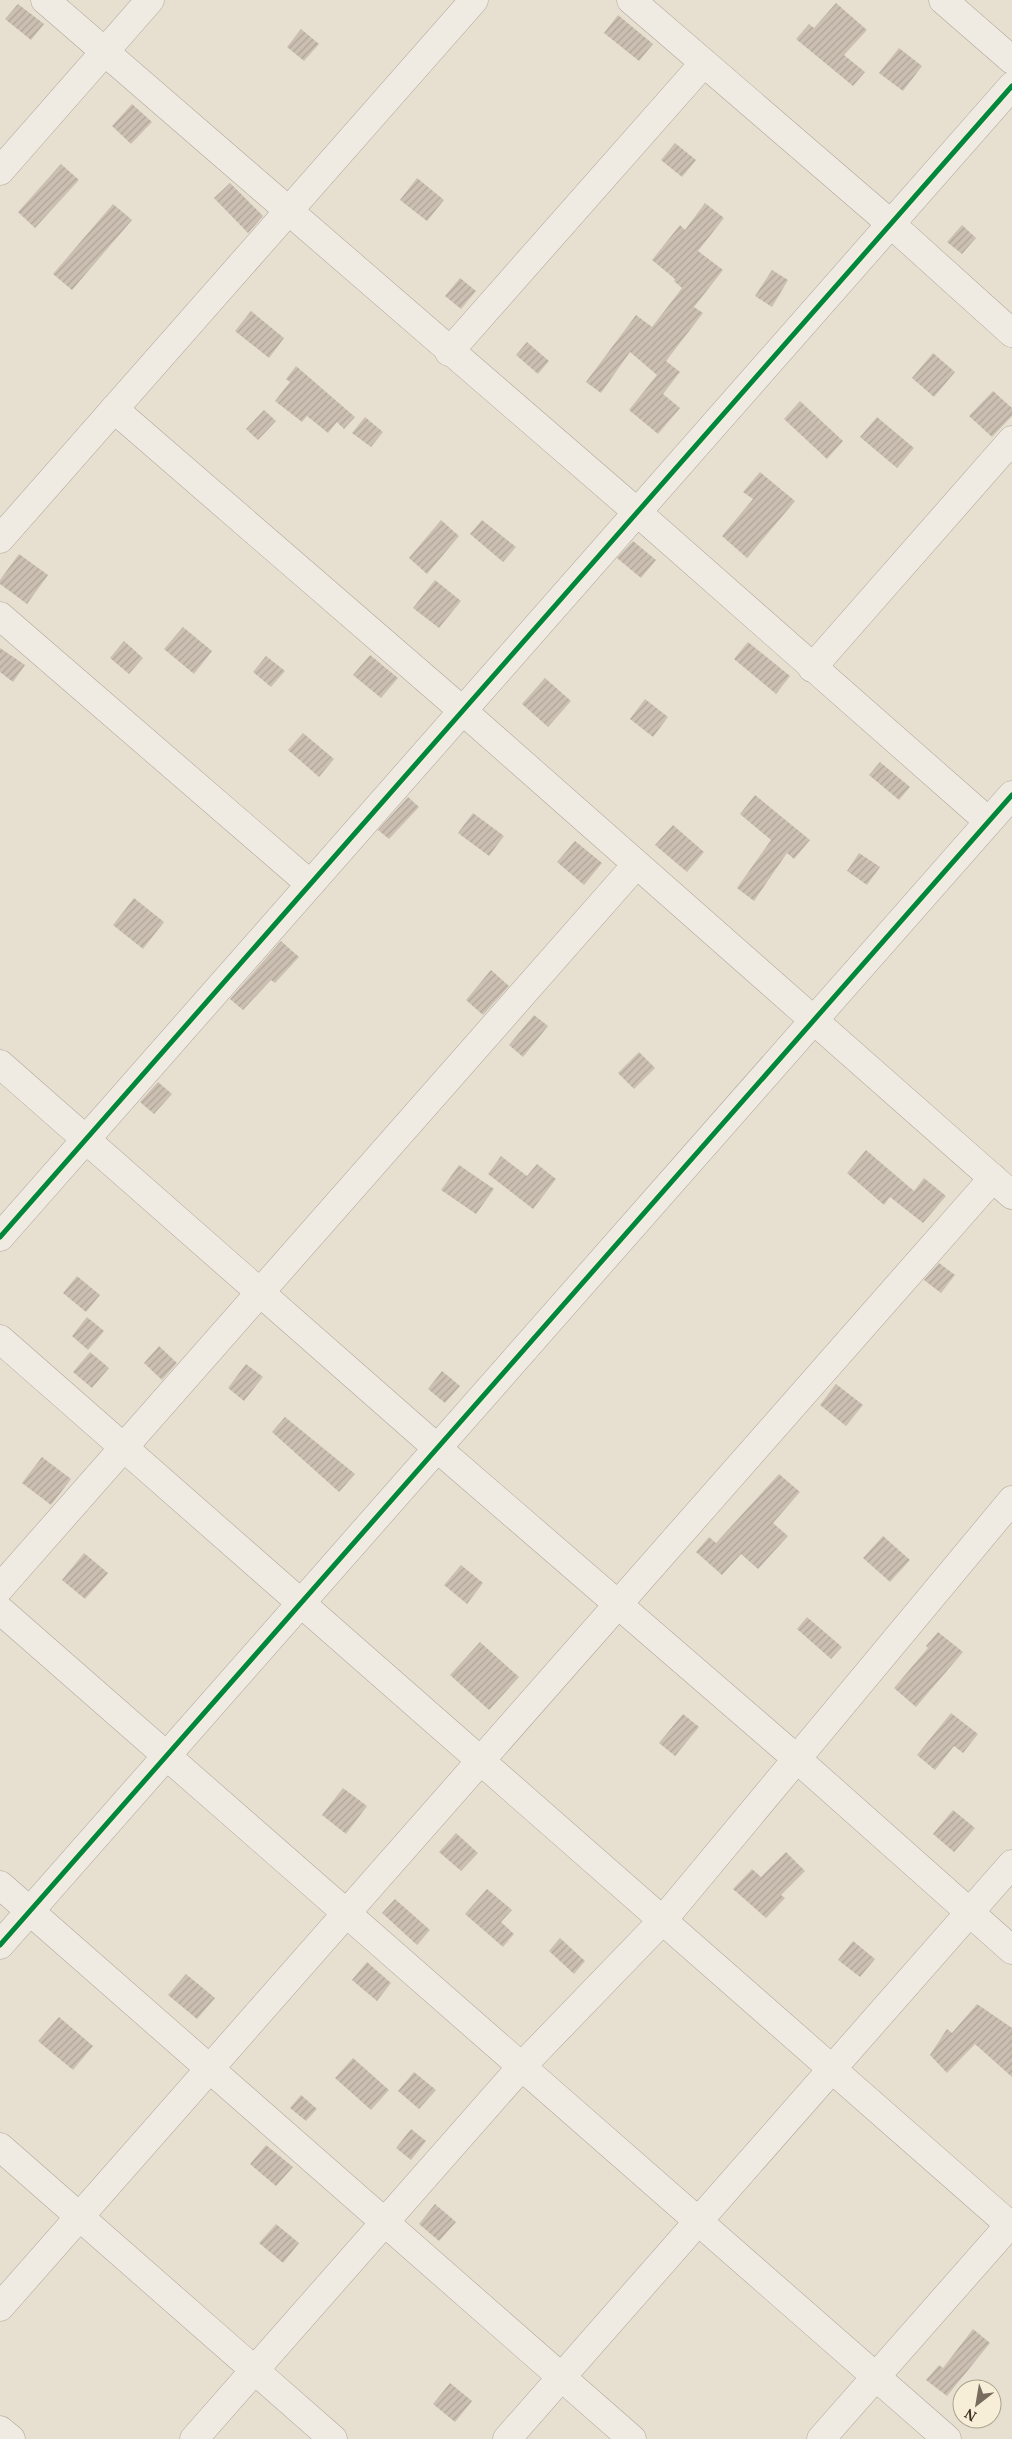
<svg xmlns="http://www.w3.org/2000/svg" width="1012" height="2439" viewBox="0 0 1012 2439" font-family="'PT Serif',serif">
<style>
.building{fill:url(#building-hatch)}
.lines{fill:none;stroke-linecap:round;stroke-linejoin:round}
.minor-casing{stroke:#ada599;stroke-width:29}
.minor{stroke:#efebe3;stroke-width:28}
.cycleway-casing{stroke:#f7eed8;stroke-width:8}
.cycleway{stroke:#00873e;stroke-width:5}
</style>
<defs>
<pattern id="building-hatch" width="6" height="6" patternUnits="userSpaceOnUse" patternTransform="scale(1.25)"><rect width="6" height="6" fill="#cbbfb2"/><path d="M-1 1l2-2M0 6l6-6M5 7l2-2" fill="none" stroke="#afa499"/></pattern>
</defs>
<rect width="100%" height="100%" fill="#e7e0d1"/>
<g class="building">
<polygon points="836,3 867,30 844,55 865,72 853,86 796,39 809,24 814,28"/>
<polygon points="18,4 44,24 31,40 5,19"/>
<polygon points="618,15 653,44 639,61 604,33"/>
<polygon points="301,29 319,44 304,61 287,47"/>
<polygon points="899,48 922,66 903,91 879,73"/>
<polygon points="132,104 152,122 131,144 112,126"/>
<polygon points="675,143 696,160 682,177 661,160"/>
<polygon points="61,164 79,180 35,228 18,212"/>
<polygon points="417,178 444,200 427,221 400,200"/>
<polygon points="230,183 263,216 248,233 214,198"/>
<polygon points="705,203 724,218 698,251 723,270 694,307 703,313 666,361 680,372 663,394 680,408 658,434 629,410 657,375 630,352 601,393 586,382 636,315 652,327 682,288 674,281 675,279 652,260 680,225 685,230"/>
<polygon points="113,204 132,220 72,290 53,274"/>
<polygon points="962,225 976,238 962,254 947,242"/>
<polygon points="772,270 788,280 772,307 755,296"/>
<polygon points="460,278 476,291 461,309 445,296"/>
<polygon points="251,311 284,338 269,358 235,331"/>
<polygon points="527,342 549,361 538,374 516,355"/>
<polygon points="933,353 955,372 934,397 912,378"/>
<polygon points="296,366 355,417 344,429 337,422 328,433 307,416 302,422 275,401 290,382 286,379"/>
<polygon points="993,391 1012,408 1012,416 992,437 969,416"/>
<polygon points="800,401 843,441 827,459 784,419"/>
<polygon points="264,410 276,421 258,440 246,429"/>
<polygon points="365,417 383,432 371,447 352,433"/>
<polygon points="877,417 914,448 897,468 860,437"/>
<polygon points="760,472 795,501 747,558 722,536 753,499 743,492"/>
<polygon points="441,520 459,536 427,574 409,558"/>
<polygon points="482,520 516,547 503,562 470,534"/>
<polygon points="633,541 656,560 641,578 617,558"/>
<polygon points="19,554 48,575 27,604 0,584 0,580"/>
<polygon points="435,580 461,601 439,628 413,608"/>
<polygon points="183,627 212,651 194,674 164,649"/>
<polygon points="124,641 143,658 129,674 110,658"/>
<polygon points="748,642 790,676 776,694 734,659"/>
<polygon points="0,648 25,665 13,682 0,672"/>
<polygon points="370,655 398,678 381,698 353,675"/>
<polygon points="266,656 285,671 271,687 253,672"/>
<polygon points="545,678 571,701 548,727 522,704"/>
<polygon points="645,699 668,717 653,737 630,719"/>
<polygon points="303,733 334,759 319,777 288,750"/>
<polygon points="880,762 910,787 899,800 869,775"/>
<polygon points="755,795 810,840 794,859 787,853 754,901 737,888 771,840 740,814"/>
<polygon points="408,797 419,807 389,839 378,830"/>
<polygon points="473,813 504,836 489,856 458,833"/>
<polygon points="673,825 704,852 687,872 655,845"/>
<polygon points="575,841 602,863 584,885 557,862"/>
<polygon points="859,853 880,867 867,885 847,871"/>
<polygon points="134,898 164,922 143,949 113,925"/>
<polygon points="281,941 299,957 275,983 271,980 243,1010 230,999"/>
<polygon points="491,970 509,986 483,1015 466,1000"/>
<polygon points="534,1015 548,1026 523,1057 509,1045"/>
<polygon points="639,1052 655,1068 634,1089 618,1073"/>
<polygon points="158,1082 172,1094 154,1114 140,1102"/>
<polygon points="866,1150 914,1191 924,1178 946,1196 923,1223 890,1197 884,1205 847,1173"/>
<polygon points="501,1156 527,1176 537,1164 556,1179 533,1209 488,1174"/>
<polygon points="459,1165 494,1189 476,1214 441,1190"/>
<polygon points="939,1263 955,1275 941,1293 924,1280"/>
<polygon points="77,1276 100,1295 86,1312 63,1293"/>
<polygon points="87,1317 104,1331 88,1350 72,1336"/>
<polygon points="159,1346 177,1363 162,1380 144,1363"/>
<polygon points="90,1352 109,1368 92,1388 73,1372"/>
<polygon points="246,1364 263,1377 244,1401 228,1388"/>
<polygon points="442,1371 460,1386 445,1403 428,1389"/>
<polygon points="836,1384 863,1405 846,1426 820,1405"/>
<polygon points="285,1417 355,1474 339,1492 272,1432"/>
<polygon points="42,1457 71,1479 51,1505 22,1483"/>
<polygon points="779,1474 800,1492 773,1523 788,1536 758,1569 741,1554 722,1575 696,1552 709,1537 716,1543"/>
<polygon points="883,1536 910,1560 890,1582 863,1558"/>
<polygon points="84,1553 108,1573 85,1599 62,1580"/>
<polygon points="461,1565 483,1583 467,1604 444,1585"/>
<polygon points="807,1617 842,1647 831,1659 797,1629"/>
<polygon points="938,1632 963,1652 916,1707 894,1688 928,1648 926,1646"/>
<polygon points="480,1642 519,1677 489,1710 450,1675"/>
<polygon points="951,1713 978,1734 963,1753 954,1746 935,1770 917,1755"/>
<polygon points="683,1714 699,1727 675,1756 659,1743"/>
<polygon points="343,1788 367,1806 346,1834 322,1815"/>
<polygon points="953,1810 975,1828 954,1852 933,1834"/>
<polygon points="456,1833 478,1853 461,1871 439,1852"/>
<polygon points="786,1852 805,1871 781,1895 785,1898 766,1918 733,1889 752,1869 761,1877"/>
<polygon points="487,1889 512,1910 501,1922 514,1934 503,1947 465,1914"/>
<polygon points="395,1899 430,1930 417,1945 382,1913"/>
<polygon points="560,1938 585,1961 574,1974 549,1951"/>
<polygon points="853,1941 875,1959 860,1977 838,1960"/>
<polygon points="367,1962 391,1983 377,2001 352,1980"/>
<polygon points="186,1974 215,1998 197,2019 168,1995"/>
<polygon points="977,2004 1012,2028 1012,2077 975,2044 947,2073 930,2055 947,2029 952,2033"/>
<polygon points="59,2017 93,2046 73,2070 38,2041"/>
<polygon points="353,2058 389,2090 371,2110 335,2078"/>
<polygon points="414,2072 436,2090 419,2109 398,2091"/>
<polygon points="301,2095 317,2109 306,2121 290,2108"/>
<polygon points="411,2129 426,2141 411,2160 396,2148"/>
<polygon points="266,2145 293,2167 276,2186 250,2164"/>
<polygon points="435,2204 456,2222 439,2241 419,2224"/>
<polygon points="276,2224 299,2243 283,2263 259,2243"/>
<polygon points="973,2329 990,2343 947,2396 926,2380 939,2365 943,2368"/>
<polygon points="450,2383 472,2401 455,2422 433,2404"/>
</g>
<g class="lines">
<g class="minor-casing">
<g id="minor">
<polyline points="45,0 637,512 988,821"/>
<polyline points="631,0 891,224 1012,333"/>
<polyline points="943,0 1012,60"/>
<polyline points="0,171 150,0"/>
<polyline points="449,352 703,64"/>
<polyline points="114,409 463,711 1012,1195"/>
<polyline points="0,539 474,0"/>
<polyline points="0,616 310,884"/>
<polyline points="812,668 1012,440"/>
<polyline points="0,1064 437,1448 797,1759 1012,1950"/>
<polyline points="0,1237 1012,86"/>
<polyline points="0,1339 1012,2227"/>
<polyline points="0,1588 636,865"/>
<polyline points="0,1610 947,2439"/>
<polyline points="0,1885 632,2439"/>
<polyline points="0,1945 1012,795"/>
<polyline points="0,2147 333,2439"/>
<polyline points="0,2307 993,1178"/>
<polyline points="0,2430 11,2439"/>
<polyline points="194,2439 522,2066 662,1921 1012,1500"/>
<polyline points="507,2439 1012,1864"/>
<polyline points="821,2439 1012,2222"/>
</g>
</g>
<use href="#minor" class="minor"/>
<g class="cycleway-casing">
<g id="cycleway">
<polyline points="0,1237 1012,86"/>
<polyline points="0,1945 1012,795"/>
</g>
</g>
<use href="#cycleway" class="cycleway"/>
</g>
<g transform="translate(977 2404) rotate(211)"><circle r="24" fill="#f7eed8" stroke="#ada18e"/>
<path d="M0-4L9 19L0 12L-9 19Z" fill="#786c5e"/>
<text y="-8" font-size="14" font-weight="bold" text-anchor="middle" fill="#3d2e20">N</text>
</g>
</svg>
